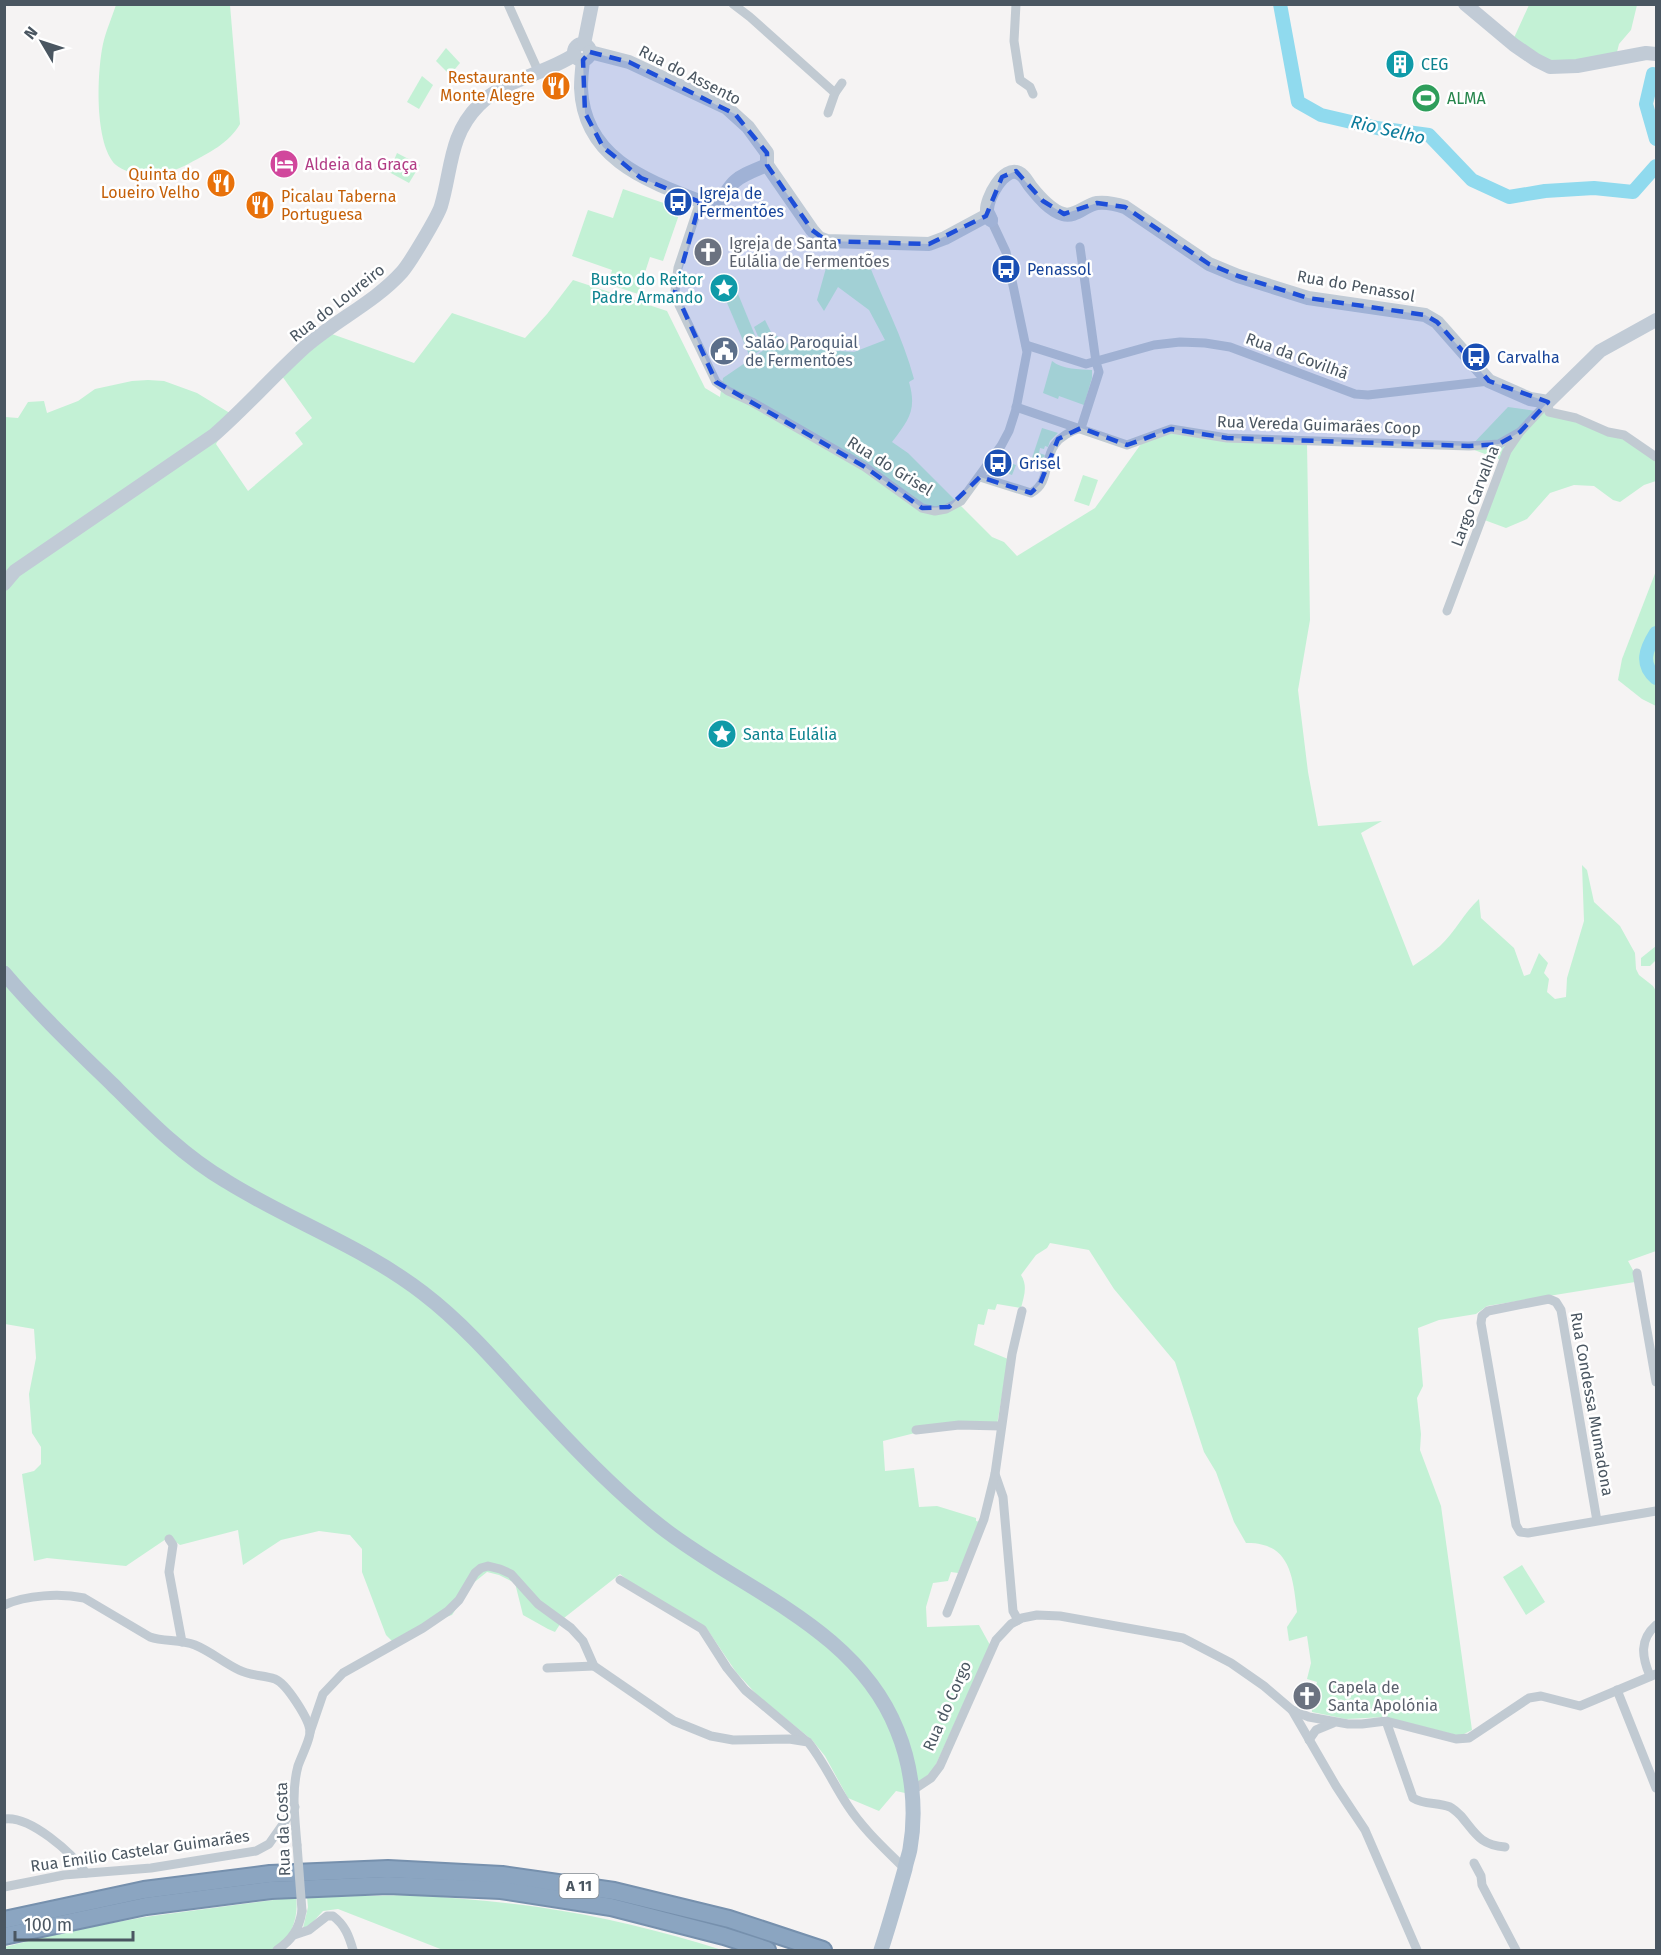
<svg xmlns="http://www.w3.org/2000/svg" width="1661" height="1955" viewBox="0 0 1661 1955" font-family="'Fira Sans',sans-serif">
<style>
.green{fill:#c3f1d5}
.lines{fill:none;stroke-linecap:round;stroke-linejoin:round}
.river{stroke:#90daee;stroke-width:14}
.highway-casing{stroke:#7690ad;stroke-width:20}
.street{stroke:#c1cad2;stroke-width:9}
.secondary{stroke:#c1cbd6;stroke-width:14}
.primary{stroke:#b3c2d1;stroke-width:15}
.highway{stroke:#8ba5c1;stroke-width:16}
.street-bridge{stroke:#c1cad2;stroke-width:9}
.marked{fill:#1d4ed8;fill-opacity:0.2;stroke:#1d4ed8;stroke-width:4.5;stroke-dasharray:12 8;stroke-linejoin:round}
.labels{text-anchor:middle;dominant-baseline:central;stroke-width:5;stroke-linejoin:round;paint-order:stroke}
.shield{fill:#fff;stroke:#808990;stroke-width:1.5}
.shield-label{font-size:15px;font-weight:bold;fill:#4a5661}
.culture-label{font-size:16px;fill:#0d838f;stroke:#fff;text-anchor:start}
.street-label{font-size:16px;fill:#4a5661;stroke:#fff}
.food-label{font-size:16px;fill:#c56008;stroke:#fff;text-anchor:end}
.leisure-label{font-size:16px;fill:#27864d;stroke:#fff;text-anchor:start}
.hotel-label{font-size:16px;fill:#b23c85;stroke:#fff;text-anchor:start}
.transit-label{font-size:16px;fill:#164399;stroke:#fff;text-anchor:start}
.worship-label{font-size:16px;fill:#5b616d;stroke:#fff;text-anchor:start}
.service-label{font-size:16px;fill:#4e5e75;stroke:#fff;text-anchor:start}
.water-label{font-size:18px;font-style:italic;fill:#0c7c9b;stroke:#fff}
</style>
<rect width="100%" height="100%" fill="#f5f3f3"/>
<g class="green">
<path d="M116 5H230L240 124C229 143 209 153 190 163 174 172 160 175 142 174 133 173 123 171 116 165 94 144 97 72 103 44 106 31 112 17 116 5Z"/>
<polygon points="1529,5 1637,5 1631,30 1619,44 1616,56 1551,64 1513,40"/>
<polygon points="446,48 460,63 450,75 436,61"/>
<polygon points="422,76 433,85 419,109 407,102"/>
<polygon points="397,153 420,165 409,183 389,172"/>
<polygon points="623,189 681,209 663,261 650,257 638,294 608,284 612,270 572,256 588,210 613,218"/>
<path d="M867 259C882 299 903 337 914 379L909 382C917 410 909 420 892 442L908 453 992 537 1004 542 1017 556 1095 508 1141 444 1170 432 1307 443 1310 620 1298 690 1308 772 1318 826 1382 821 1361 833 1413 966C1422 960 1432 953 1440 946 1455 932 1464 913 1479 899L1481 918 1514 948 1524 976 1530 974 1539 953 1548 963 1544 973 1549 979 1547 992 1555 999 1566 997 1567 978 1584 921 1582 865 1587 870 1594 902 1620 926 1635 953 1636 969 1639 975 1653 986 1656 991V1251L1628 1261 1634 1272 1635 1282 1487 1306 1476 1314 1439 1320 1418 1328 1423 1386 1417 1398 1421 1434 1420 1450 1441 1506 1472 1730 1460 1736 1385 1717 1346 1719 1312 1712V1703L1317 1682 1307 1679 1311 1663 1307 1636 1289 1641 1287 1627 1297 1612C1293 1576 1290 1542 1246 1543L1234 1522 1216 1472 1204 1452 1175 1362 1114 1289 1089 1250 1050 1243 1047 1248 1036 1255 1021 1275C1028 1286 1024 1296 1021 1308L997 1304 995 1310 988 1309 984 1325 978 1324 974 1345 1008 1359 997 1425 951 1424 883 1441 885 1471 914 1468 919 1507 937 1506 976 1518V1521L980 1522 958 1573 951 1572 948 1581 933 1583 926 1607 927 1627 979 1625 990 1645 933 1771 905 1793 896 1791 879 1811 848 1798 825 1756 812 1740 758 1696 736 1672 707 1629 636 1587 620 1574 564 1618 555 1632 548 1629 523 1615 515 1583 499 1575 487 1572 472 1584 452 1615 425 1624 396 1645 386 1635 362 1572V1549L350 1535 319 1531 281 1540 243 1565 238 1530 180 1545 169 1537 126 1566 47 1558 34 1561 22 1474 34 1471 41 1464V1447L32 1433 29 1394 36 1358 34 1329 5 1324V417L18 418 28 402 44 401 47 413 78 401 95 389 132 381 148 380 164 381 197 393 233 415 216 444 248 491 303 444 295 433 312 418 282 376 329 333 414 363 452 313 525 338 547 314 573 280 667 311 705 388 720 397 723 378 764 350 754 327 765 320 771 332 794 348 854 352 885 340 869 310 838 287 824 311 817 300 828 261Z"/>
<polygon points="730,287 736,289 761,350 750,357 722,291"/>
<path d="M1052 361C1063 370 1079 369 1092 370V378L1084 405 1059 396 1058 399 1043 393Z"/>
<polygon points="1508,407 1550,413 1624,435 1656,457 1656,481 1644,485 1620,502 1613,500 1594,486 1574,485 1550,493 1527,519 1506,528 1479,518 1501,460 1469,448"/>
<polygon points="1042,428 1058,433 1050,441 1048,447 1045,446 1044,449 1040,448 1039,453 1045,455 1041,465 1031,461"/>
<polygon points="1001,460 1016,465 1012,475 995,469"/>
<polygon points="1083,475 1098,480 1089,506 1074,501"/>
<polygon points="1656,571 1656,706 1642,699 1618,680 1622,659"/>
<polygon points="1656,946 1656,960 1650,966 1641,966 1641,958"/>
<polygon points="1522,1565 1545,1602 1526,1615 1503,1577"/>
<path d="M418 1895C458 1899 498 1901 538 1907 600 1916 662 1931 722 1950H443L338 1909 323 1911 310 1925 303 1928 308 1907 307 1897Z"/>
<path d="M296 1897C299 1918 291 1933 280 1950H5V1947L68 1931 145 1917Z"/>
</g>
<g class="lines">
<g class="river">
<polyline points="1280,4 1298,102 1321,115 1377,128 1429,135 1472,180 1509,197 1545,191 1594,188 1633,192 1656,166"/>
<polyline points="1653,74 1646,104 1656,139"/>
<path d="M1656 633C1646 649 1640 664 1656 678"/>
</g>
<g class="highway-casing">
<g id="highway">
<polyline points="4,1920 144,1890 270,1874 388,1869 502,1875 614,1891 729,1919 823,1950"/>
<polyline points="4,1936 146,1906 271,1890 388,1885 501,1890 611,1907 724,1936 767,1950"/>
</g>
</g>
<g class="street">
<polyline points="508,4 539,73"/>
<polyline points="733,4 750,17 835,93 842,83"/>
<polyline points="1016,4 1014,41 1020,80 1030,87 1033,94"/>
<polyline points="828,113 835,93"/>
<polyline points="700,202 678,268 675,291 679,305 716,382 728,391 752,402 865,467 922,508 935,511 946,509 961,501 1001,446 1009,431 1016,409 1027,352 1006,252 991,220"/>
<polyline points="1026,345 1086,364 1154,345 1180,342 1205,343 1230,347 1355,394 1368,395 1489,381"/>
<polyline points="1548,402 1549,412 1576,418 1608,432 1624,435 1656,457"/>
<polyline points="1016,407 1127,445 1171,429 1227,438 1469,446 1499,444 1520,432"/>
<path d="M980 477 1031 493C1058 479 1033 442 1081 428L1099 372 1096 362 1080 247"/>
<polyline points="1447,611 1507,451 1520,432 1548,402"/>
<polyline points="1637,1273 1656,1382"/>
<polyline points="916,1430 959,1425 1001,1426"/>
<polyline points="995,1474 1003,1497 1013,1611 1018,1620"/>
<polyline points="1597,1521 1561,1310 1556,1302 1549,1299 1488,1311 1482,1316 1481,1323 1516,1525 1520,1532 1528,1533 1656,1511"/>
<polyline points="169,1539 173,1545 169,1572 182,1642"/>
<polyline points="620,1580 702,1629 727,1668 745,1690 806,1741"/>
<path d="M4 1605C27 1595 60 1593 84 1598L150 1637C164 1642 180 1639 195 1645 210 1651 224 1663 239 1670 251 1676 263 1675 275 1679 286 1683 310 1720 310 1732 310 1740 301 1757 298 1766 291 1792 295 1819 297 1845"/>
<polyline points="947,1613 984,1519 995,1474 1012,1354 1022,1311"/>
<polyline points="547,1668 594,1666"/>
<path d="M1650 1676C1642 1657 1639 1640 1656 1625"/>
<polyline points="1617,1690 1656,1788"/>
<polyline points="1292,1710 1309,1717 1348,1724 1362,1724 1386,1721 1456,1739 1469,1738 1529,1698 1541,1696 1580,1706 1656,1674"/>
<path d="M1386 1721 1413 1798C1424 1805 1438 1802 1450 1807 1454 1809 1458 1813 1461 1816 1476 1834 1480 1845 1505 1847"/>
<path d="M310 1732 323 1694 343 1673 423 1628 448 1611 459 1600 475 1573 481 1568 488 1566 500 1569 511 1574 538 1604 571 1628 583 1641 594 1666 674 1721 711 1736 733 1740 789 1739 808 1742C824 1762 834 1785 848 1806 863 1829 885 1849 905 1869"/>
<polyline points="1309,1740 1316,1730 1333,1723"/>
<polyline points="913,1790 931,1778 940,1766 996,1640 1011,1624 1022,1618 1037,1615 1060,1616 1183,1638 1231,1663 1264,1686 1292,1710 1336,1786 1365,1830 1417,1950"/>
<path d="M4 1819C30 1815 72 1853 86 1873"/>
<polyline points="1474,1863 1481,1876 1482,1885 1516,1950"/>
<polyline points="4,1887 64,1875 151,1868 256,1851 269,1844 295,1807"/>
<path d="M294 1935 309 1930 327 1916H333C345 1925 349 1936 353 1950"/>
<path d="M277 1950C292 1940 299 1929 302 1911"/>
</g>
<g class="secondary">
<polyline points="1465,4 1514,45 1536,60 1550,67 1577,66 1646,53 1656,54"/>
<circle cx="582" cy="52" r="8"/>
<polyline points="584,44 592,4"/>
<polyline points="590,52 629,62 727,108 748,127 767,153 767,165 812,230 819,238 827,241 929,244 945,238 984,217 988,217 991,220"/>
<path d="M583 60C582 69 581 79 581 88 584 165 658 184 717 208 733 178 736 178 767 165"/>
<path d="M991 220C990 217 988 214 987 211 986 199 1004 165 1019 173 1025 176 1027 182 1031 187 1039 197 1050 210 1063 214 1075 218 1085 205 1097 203 1107 202 1116 204 1125 207L1209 264 1238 276 1308 298 1425 315 1437 322 1489 381 1530 399 1548 402 1600 351 1656 320"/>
<path d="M4 584 15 571 214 435C246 407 274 375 305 347 336 320 375 302 402 272 410 263 438 216 441 206 452 169 449 135 479 105 505 79 543 75 574 55"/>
</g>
<path class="primary" d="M4 973C38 1013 76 1049 113 1085 148 1120 183 1156 226 1181 290 1221 362 1246 423 1293 470 1329 507 1375 547 1418 582 1456 619 1494 660 1526 741 1590 856 1627 897 1730 912 1766 917 1810 910 1849 909 1855 906 1862 905 1869 897 1897 890 1923 881 1950"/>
<use href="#highway" class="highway"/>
<polyline class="street-bridge" points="297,1845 302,1911"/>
</g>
<path class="marked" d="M590 52 629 62 735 114 767 153V165L812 230 827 241 929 244 986 216 1002 177 1016 171 1043 201 1064 214 1097 203 1125 207 1209 264 1238 276 1308 298 1425 315 1437 322 1489 381 1548 402 1520 432 1499 444 1469 446 1227 438 1171 429 1127 445 1081 428 1058 439 1040 484 1031 493 980 477 949 507 922 508 865 467 716 382 675 291 700 202 641 178 603 147 585 113 583 60Z"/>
<defs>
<g id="building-disc" transform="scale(1.5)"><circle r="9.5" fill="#0f9aa8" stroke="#fff"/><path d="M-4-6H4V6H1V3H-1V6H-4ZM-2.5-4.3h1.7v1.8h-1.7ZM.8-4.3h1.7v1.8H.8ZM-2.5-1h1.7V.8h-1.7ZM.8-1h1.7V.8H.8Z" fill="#fff"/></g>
<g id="restaurant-disc" transform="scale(1.5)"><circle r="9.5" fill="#e8710a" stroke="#fff"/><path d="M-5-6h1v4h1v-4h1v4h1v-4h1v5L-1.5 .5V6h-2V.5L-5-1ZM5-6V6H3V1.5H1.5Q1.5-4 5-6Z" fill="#fff"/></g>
<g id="stadium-disc" transform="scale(1.5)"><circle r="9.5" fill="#2e9e5b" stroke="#fff"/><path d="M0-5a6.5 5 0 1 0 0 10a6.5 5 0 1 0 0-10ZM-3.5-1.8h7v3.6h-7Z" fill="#fff"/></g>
<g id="hotel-disc" transform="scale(1.5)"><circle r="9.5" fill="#d1479c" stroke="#fff"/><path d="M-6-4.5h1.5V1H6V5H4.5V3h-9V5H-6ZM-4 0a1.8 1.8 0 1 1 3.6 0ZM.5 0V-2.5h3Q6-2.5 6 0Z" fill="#fff"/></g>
<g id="bus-disc" transform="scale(1.5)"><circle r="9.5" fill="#1a4fb4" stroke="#fff"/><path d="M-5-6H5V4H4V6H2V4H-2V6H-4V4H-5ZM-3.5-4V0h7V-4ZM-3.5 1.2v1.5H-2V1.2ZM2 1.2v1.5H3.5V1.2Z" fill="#fff"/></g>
<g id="church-disc" transform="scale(1.5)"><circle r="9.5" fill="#6b7280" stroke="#fff"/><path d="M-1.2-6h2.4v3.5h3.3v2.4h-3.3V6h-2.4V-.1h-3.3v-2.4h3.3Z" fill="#fff"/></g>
<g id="sight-disc" transform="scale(1.5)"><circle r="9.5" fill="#0f9aa8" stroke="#fff"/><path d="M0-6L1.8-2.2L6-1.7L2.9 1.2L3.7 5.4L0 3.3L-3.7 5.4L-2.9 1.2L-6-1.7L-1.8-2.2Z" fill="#fff"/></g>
<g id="civic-disc" transform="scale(1.5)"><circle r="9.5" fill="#5c6f8a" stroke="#fff"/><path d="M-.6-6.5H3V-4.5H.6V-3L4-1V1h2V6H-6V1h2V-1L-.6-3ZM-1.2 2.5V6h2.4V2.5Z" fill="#fff"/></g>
</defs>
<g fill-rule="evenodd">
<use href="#building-disc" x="1400" y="64"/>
<use href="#restaurant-disc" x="556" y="86"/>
<use href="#stadium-disc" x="1426" y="98"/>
<use href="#hotel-disc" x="284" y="164"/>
<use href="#restaurant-disc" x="221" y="183"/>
<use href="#bus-disc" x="678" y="202"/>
<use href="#restaurant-disc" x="260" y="205"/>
<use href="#church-disc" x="708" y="252"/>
<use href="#bus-disc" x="1006" y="269"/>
<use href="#sight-disc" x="724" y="288"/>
<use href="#civic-disc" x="724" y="351"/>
<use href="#bus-disc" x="1476" y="357"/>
<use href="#bus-disc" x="998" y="463"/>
<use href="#sight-disc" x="722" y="734"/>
<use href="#church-disc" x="1307" y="1696"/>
</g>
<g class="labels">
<rect class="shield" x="559.5" y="1874" width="39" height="24" rx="4.5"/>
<g class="shield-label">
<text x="579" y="1886">A 11</text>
</g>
<g class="culture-label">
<text x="1421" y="64">CEG</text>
<text x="703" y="279" text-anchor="end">Busto do Reitor<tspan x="703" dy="18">Padre Armando</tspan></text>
<text x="743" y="734">Santa Eulália</text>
</g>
<g class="street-label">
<text transform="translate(690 75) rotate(27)">Rua do Assento</text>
<text transform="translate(1356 286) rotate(10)">Rua do Penassol</text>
<text transform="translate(337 303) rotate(-38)">Rua do Loureiro</text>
<text transform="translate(1297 356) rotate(20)">Rua da Covilhã</text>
<text transform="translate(1319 425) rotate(2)">Rua Vereda Guimarães Coop</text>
<text transform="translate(890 466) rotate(32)">Rua do Grisel</text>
<text transform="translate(1475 496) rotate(-69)">Largo Carvalha</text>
<text transform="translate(1592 1404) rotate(80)">Rua Condessa Mumadona</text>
<text transform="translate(947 1706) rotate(-66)">Rua do Corgo</text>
<text transform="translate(283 1829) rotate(-92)">Rua da Costa</text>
<text transform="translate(140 1851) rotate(-8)">Rua Emilio Castelar Guimarães</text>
</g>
<g class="food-label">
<text x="535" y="77">Restaurante<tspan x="535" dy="18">Monte Alegre</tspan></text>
<text x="200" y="174">Quinta do<tspan x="200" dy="18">Loueiro Velho</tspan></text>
<text x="281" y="196" text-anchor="start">Picalau Taberna<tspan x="281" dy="18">Portuguesa</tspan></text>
</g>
<g class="leisure-label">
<text x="1447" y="98">ALMA</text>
</g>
<g class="hotel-label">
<text x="305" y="164">Aldeia da Graça</text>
</g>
<g class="transit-label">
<text x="699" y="193">Igreja de<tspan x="699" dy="18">Fermentões</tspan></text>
<text x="1027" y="269">Penassol</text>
<text x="1497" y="357">Carvalha</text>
<text x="1019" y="463">Grisel</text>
</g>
<g class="worship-label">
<text x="729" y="243">Igreja de Santa<tspan x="729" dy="18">Eulália de Fermentões</tspan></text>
<text x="1328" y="1687">Capela de<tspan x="1328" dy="18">Santa Apolónia</tspan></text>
</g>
<g class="service-label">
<text x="745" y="342">Salão Paroquial<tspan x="745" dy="18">de Fermentões</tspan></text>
</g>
<g class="water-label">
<text transform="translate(1388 130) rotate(13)">Rio Selho</text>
</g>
</g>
<rect width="1661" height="1955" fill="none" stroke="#4a5661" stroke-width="12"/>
<g transform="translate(42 42) rotate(309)" stroke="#ffffff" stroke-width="4.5" paint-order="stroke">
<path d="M0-4.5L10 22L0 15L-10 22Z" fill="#4a5661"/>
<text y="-9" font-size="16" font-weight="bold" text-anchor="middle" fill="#4a5661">N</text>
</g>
<path d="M15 1931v9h118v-9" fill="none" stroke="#4a5661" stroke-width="3"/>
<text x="24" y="1931" font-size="18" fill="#4a5661" stroke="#ffffff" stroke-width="4.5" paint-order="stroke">100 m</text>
</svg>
